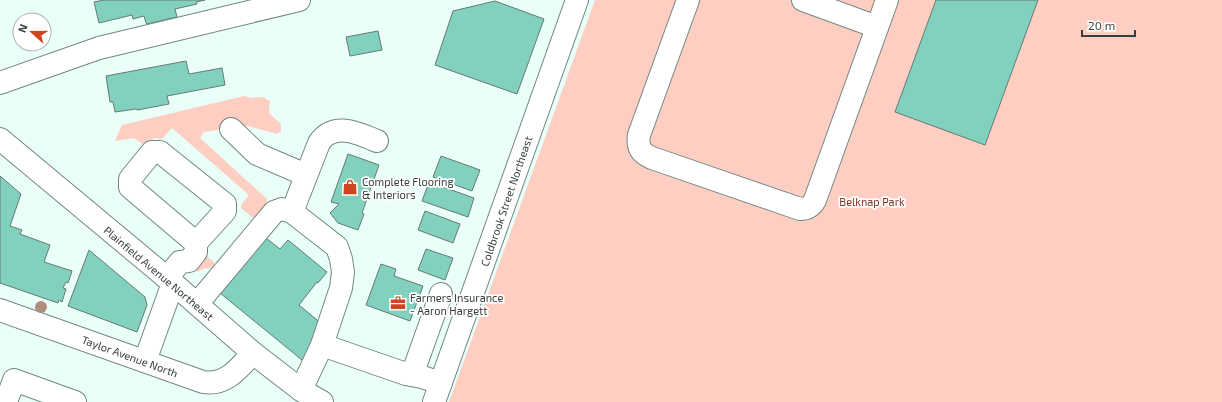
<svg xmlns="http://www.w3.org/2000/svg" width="1222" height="402" viewBox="0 0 1222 402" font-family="'Exo 2',sans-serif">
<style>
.green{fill:#fdcec1}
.building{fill:#82d1be;stroke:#667a75}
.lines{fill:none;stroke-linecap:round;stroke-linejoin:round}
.minor-casing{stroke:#738782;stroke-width:24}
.major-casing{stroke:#738782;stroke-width:24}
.minor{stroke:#fff;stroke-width:22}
.major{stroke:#fff;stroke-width:22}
.tree{fill:#af8e80}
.labels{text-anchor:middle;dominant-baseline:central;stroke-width:3.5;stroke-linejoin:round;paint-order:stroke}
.poi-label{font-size:11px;fill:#363f3c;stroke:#fff;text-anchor:start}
.street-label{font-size:11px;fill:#363f3c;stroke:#fff}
.park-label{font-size:11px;fill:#80321e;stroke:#fff}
</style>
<rect width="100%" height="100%" fill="#e9fff8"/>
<g class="green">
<polygon points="595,0 1222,0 1222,402 449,402"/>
<polygon points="244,96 251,98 263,97 270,101 269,113 281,124 281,131 277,134 248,126 204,132 200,138 267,199 266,206 256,217 252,217 241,208 241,205 249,195 172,128 162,139 154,138 147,146 144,145 134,138 115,141 122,125"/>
<polygon points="204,254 214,262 214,267 203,269 197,272 191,267"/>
</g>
<g class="building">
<polygon points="104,0 205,0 196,2 197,4 175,9 177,17 147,24 146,23 144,16 133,19 132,15 99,23 94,2"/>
<polygon points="936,0 1038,0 985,145 895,112"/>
<polygon points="495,1 544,19 517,94 435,65 453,11"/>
<polygon points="378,31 382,50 350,56 346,37"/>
<polygon points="186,61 189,74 222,68 225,85 167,96 169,104 137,110 136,109 115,112 113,102 110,102 106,76"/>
<polygon points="348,154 379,165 362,213 364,214 358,230 338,223 330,213 339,204 331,202"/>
<polygon points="441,156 480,170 472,191 433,177"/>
<polygon points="0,176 21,194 10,226 22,230 20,234 50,245 44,262 72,271 68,283 66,282 63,288 66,289 62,302 59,300 58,303 0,283"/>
<polygon points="429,182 474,198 468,217 422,201"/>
<polygon points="425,211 460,224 453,243 418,230"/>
<polygon points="266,238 280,249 288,240 327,272 318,283 317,282 299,305 323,325 311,355 302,360 220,293"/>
<polygon points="426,249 453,258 445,280 418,270"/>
<polygon points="89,250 145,297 147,305 137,332 68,306"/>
<polygon points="381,264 396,269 394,276 423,286 410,321 366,305"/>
</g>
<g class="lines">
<g class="minor-casing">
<g id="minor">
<path d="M688 0 639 135C637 148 641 153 652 158L800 209C807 209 811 207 815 200L887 0"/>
<polyline points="803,0 877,27"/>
<polyline points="0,83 99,48 299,0"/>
<polyline points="231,129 257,154 306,175"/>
<path d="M292 212 319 143C321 140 324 136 328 134 343 125 362 135 377 141"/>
<polyline points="167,278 180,262 189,261 196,252 196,243 225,211 225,204 160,152 152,152 130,179 130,187 196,243"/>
<polyline points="197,304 274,212 282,209 292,212 337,247 341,259 343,272 341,288 322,345 301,390"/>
<path d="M0 310 203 382C226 386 239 368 253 353"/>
<polyline points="322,345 406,374 422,377 441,383"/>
<polyline points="145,361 173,283"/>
<polyline points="412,375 441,294"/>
<polyline points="6,402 14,380 75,402"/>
<polyline points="434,402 577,0"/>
</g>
</g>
<g class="major-casing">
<polyline id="major" points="0,139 167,278 253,353 301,390 322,402"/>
</g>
<use href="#minor" class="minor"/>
<use href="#major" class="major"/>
</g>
<circle class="tree" cx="41" cy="307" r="6"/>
<defs>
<g id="shop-bare" transform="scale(1.2)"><path d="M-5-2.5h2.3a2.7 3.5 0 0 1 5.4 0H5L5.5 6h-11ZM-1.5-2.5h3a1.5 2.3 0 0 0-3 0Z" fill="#ce451f" stroke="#fff" stroke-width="2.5" paint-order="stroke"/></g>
<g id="office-bare" transform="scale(1.2)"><path d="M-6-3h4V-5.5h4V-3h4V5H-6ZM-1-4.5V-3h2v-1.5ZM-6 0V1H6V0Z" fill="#ce451f" stroke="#fff" stroke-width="2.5" paint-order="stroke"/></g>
</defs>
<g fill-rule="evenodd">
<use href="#shop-bare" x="350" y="187"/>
<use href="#office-bare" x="398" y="303"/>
</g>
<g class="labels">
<g class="poi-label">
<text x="362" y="181">Complete Flooring<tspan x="362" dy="13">&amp; Interiors</tspan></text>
<text x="410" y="297">Farmers Insurance<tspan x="410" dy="13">- Aaron Hargett</tspan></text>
</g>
<g class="street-label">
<text transform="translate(506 201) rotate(-71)">Coldbrook Street Northeast</text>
<text transform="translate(159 273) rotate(40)">Plainfield Avenue Northeast</text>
<text transform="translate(130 356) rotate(20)">Taylor Avenue North</text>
</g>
<g class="park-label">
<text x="872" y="201">Belknap Park</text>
</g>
</g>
<g transform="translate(32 32) rotate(291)"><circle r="19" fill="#ffffff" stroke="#afb2b1"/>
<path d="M0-3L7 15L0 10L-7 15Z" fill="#ce451f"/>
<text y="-6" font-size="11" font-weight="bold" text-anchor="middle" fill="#363f3c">N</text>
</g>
<path d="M1082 30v6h53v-6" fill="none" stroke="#363f3c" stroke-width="2"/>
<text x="1088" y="30" font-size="12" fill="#363f3c" stroke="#ffffff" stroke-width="3" paint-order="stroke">20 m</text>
</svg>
